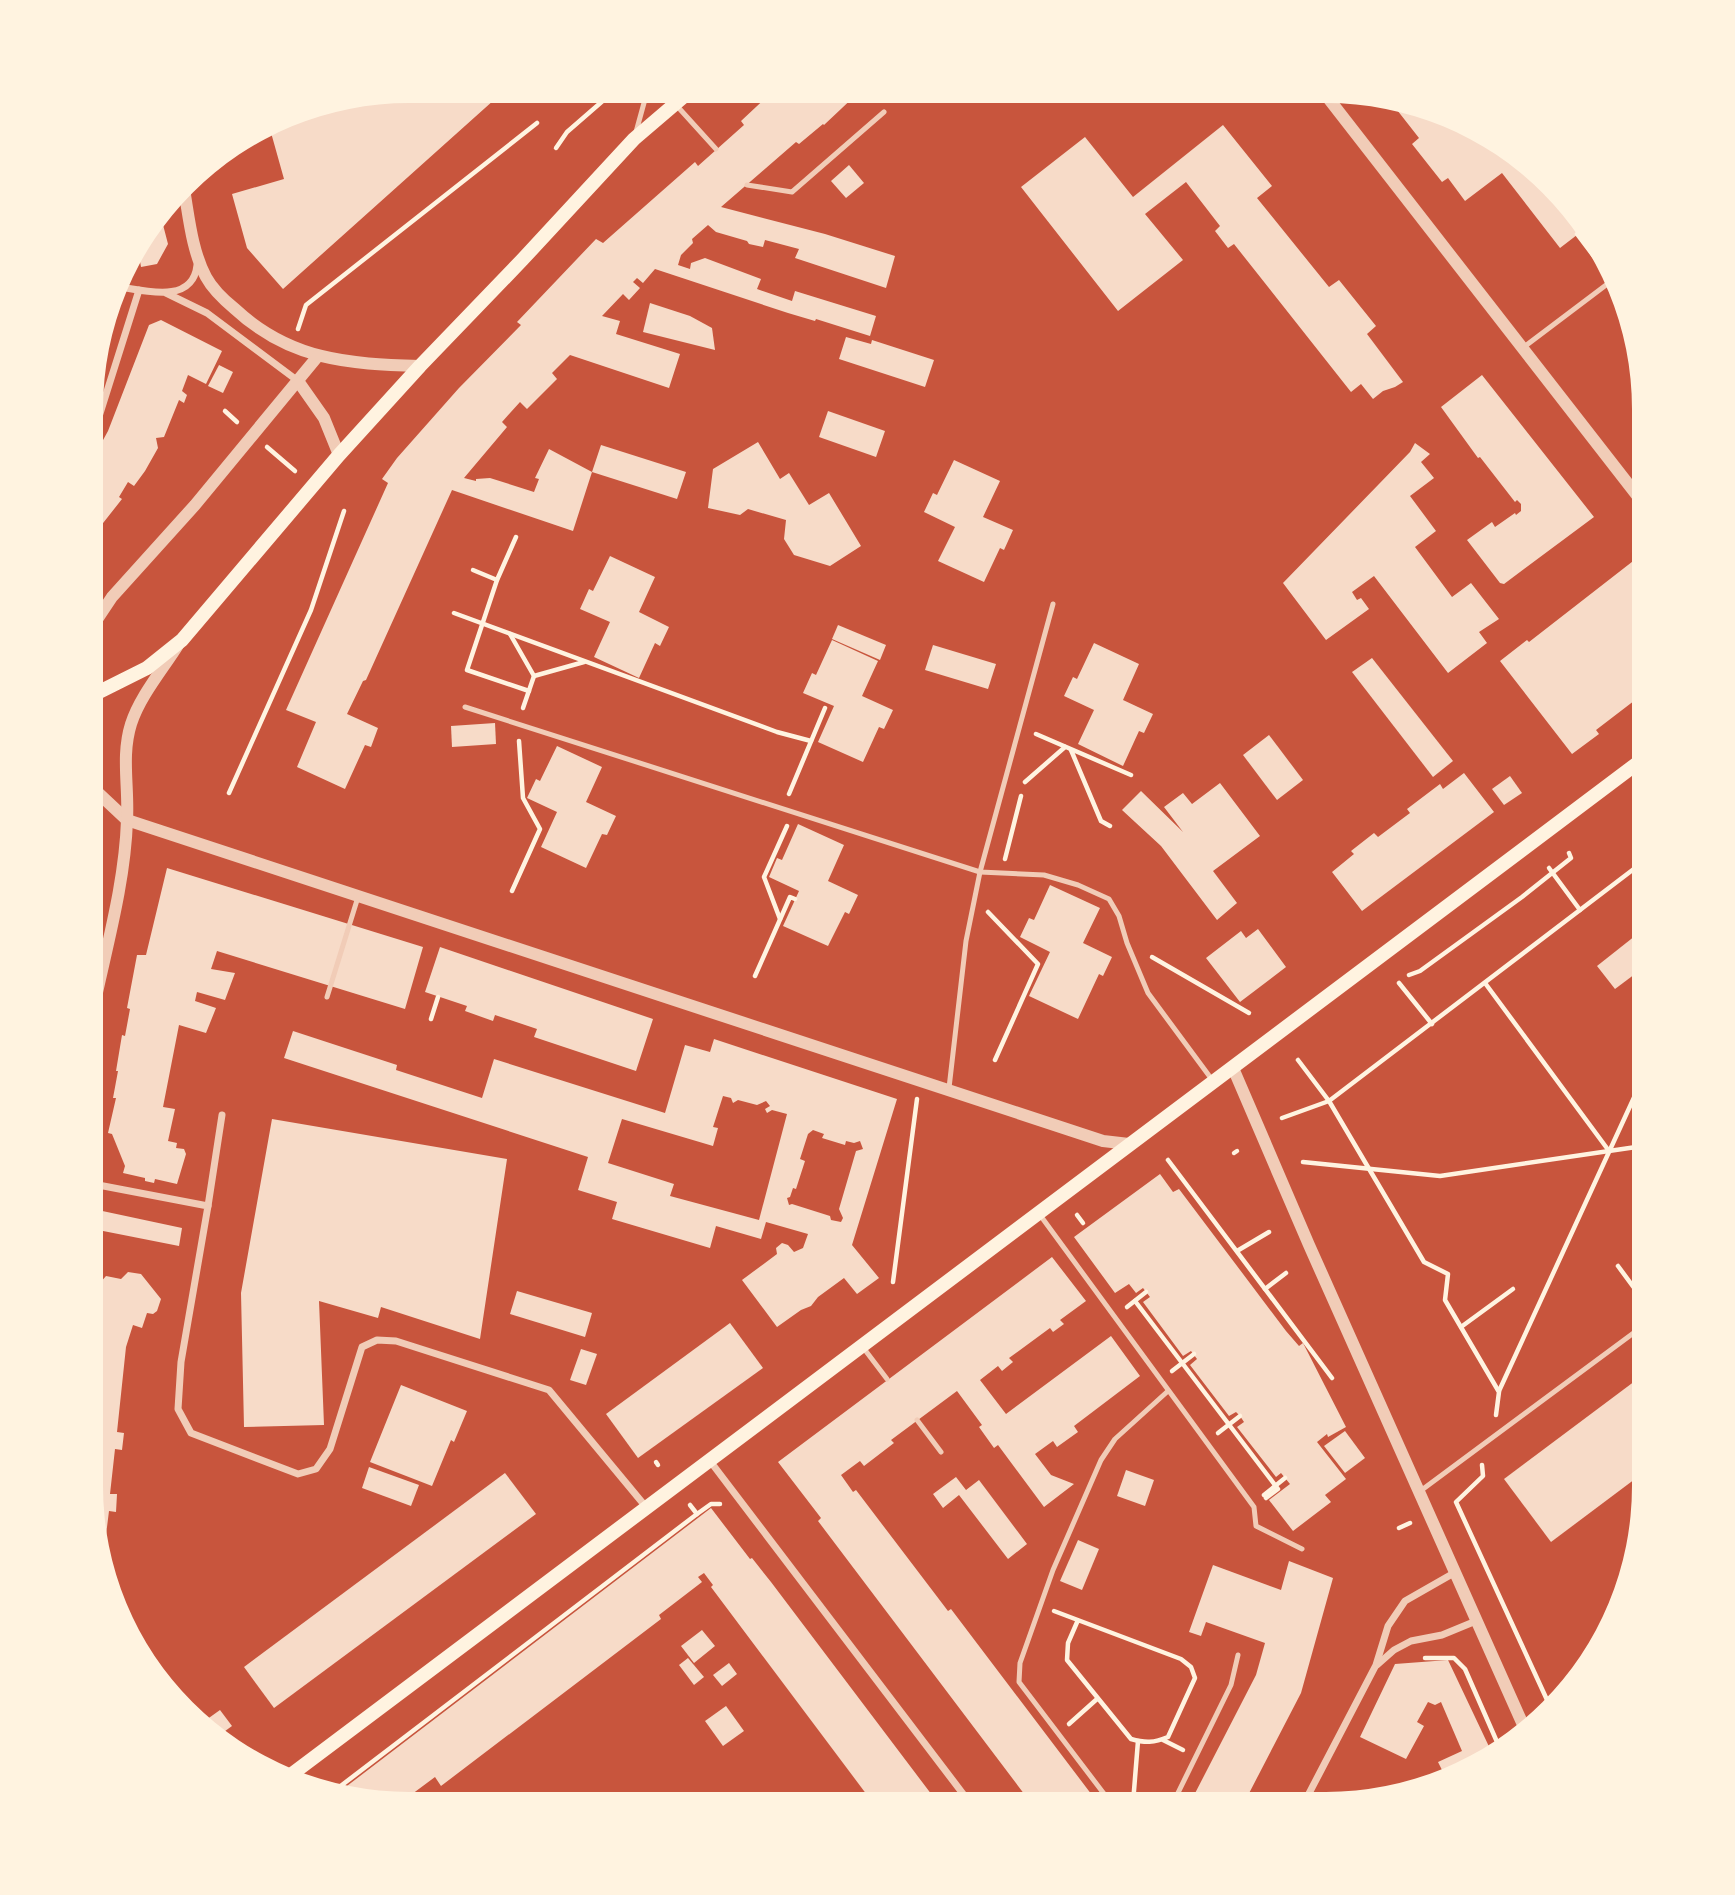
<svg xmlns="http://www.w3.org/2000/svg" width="1735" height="1895" viewBox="0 0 1735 1895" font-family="Jost,sans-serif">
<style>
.building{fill:#f7dbc8;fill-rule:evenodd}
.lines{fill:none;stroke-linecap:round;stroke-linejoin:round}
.path{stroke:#fff3e0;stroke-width:4.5}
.service{stroke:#f1ccb7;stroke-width:5}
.minor{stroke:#f1ccb7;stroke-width:7}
.tertiary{stroke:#f1ccb7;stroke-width:12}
.secondary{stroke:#fff3e0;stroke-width:14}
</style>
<rect width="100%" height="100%" fill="#c8553d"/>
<g class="building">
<polygon points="409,91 504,91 283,289 247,248 232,194 284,179 270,129 306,108"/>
<polygon points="772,92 859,92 824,125 823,124 799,144 796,142 721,207 825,234 895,256 886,288 795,258 799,249 765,240 763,247 749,244 747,241 716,232 708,225 692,239 693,243 681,255 678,265 690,269 691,263 705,258 761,279 757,289 792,301 795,291 876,316 870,336 816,319 815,321 788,313 655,269 643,283 637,278 633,282 640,288 629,300 623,294 602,316 620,321 616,334 680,354 669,388 570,355 552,373 557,379 527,409 520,402 502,422 507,427 464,478 476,481 476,479 490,478 534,492 539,479 535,478 549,449 592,472 573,531 452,490 366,680 363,681 347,714 378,728 371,747 365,745 345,789 297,767 316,722 286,710 388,483 382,479 397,458 459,388 521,325 517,322 596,239 603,243 695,162 698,166 744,125 741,121"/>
<polygon points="1390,101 1485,134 1586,228 1560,248 1502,173 1465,201 1448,178 1442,182 1412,144 1419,138"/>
<polygon points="1223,125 1272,186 1257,198 1329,287 1339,280 1376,326 1367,334 1403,382 1395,387 1383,391 1373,399 1361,384 1351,392 1234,244 1228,248 1215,231 1220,226 1186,182 1145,214 1183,260 1118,311 1021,187 1085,137 1133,197"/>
<polygon points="849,165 864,183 846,198 831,181"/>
<polygon points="161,217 168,244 157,264 141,267 140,261 129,264 134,250"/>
<polygon points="650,303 690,316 712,328 715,350 643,332"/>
<polygon points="110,312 114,316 97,374 97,347"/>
<polygon points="161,320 222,351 206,384 188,375 182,391 187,395 184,403 179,400 164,437 156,438 158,448 145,471 134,486 128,482 119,497 122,499 96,532 97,451 108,431 149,325"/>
<polygon points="846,337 871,344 872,340 934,360 925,387 839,359"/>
<polygon points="219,365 233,372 223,393 208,386"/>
<polygon points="1482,375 1594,517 1504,584 1500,583 1467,540 1492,522 1495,527 1515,513 1516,515 1521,511 1521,504 1517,500 1515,502 1480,457 1478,458 1441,407"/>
<polygon points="828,411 885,431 876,457 819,437"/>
<polygon points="758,442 780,479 789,473 809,505 829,493 861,546 830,566 794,555 784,539 786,520 748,509 740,515 708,508 713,469"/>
<polygon points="1415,443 1430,454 1421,462 1434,478 1410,496 1436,531 1415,547 1452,597 1471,583 1499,619 1479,632 1487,643 1448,673 1374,576 1352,592 1357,600 1361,598 1369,609 1326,640 1283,583 1410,452"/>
<polygon points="601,445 686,472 677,499 592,472"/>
<polygon points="954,460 1000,481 983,517 1013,530 1004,550 1000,548 984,582 938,561 955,527 924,512 933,493 937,495"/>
<polygon points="610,556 655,577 639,612 669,627 660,646 655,643 639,678 594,657 610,622 580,609 589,589 593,591"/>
<polygon points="1637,558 1643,566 1643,694 1596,730 1599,734 1572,754 1500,661 1527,640 1529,642"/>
<polygon points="838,625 886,645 880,660 832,639"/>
<polygon points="832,640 878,661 862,696 893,710 884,729 879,727 863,762 818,742 834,706 803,693 812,673 816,675"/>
<polygon points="1094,643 1139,664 1123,700 1153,714 1144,733 1139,731 1123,766 1078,744 1094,710 1064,696 1073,677 1077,679"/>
<polygon points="933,645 996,664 988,689 925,670"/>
<polygon points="1372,658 1453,761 1433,777 1352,672"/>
<polygon points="495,723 496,744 452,747 451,726"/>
<polygon points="1269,735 1303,780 1277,800 1243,755"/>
<polygon points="557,746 602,767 586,802 616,816 607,835 602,834 586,868 541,847 557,812 527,798 536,779 540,781"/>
<polygon points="1464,773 1494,812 1362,911 1332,872 1354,854 1351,851 1374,833 1378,837 1410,813 1407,809 1440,784 1443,789"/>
<polygon points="1510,776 1522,793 1504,805 1492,789"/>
<polygon points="1220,783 1260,836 1213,871 1237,903 1217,920 1161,846 1122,810 1141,791 1183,832 1164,807 1183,793 1192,804"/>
<polygon points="798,824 844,845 828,881 858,895 849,914 845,912 828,946 783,926 799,891 769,877 777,858 782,860"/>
<polygon points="167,868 423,947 405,1009 217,951 211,969 235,973 225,1000 197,992 195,1001 216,1008 206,1033 179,1025 163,1107 175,1109 168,1141 177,1143 176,1148 184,1149 186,1154 177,1184 155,1179 154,1183 145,1181 145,1178 123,1173 125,1166 112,1134 108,1133 116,1098 113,1098 118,1071 116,1071 122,1035 125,1036 130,1009 127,1008 137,955 146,955"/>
<polygon points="1050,885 1100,908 1083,943 1112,957 1103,976 1099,974 1078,1019 1029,996 1050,952 1020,937 1029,918 1034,920"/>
<polygon points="1258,929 1286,967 1240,1002 1206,958 1241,931 1246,938"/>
<polygon points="1640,932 1643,936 1643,968 1615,989 1597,966"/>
<polygon points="440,947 653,1019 636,1071 534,1037 537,1029 495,1015 493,1021 465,1011 467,1006 425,992"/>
<path d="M293 1031 397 1065 396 1070 482 1098 494 1059 665 1113 685 1045 710 1052 714 1039 897 1099 852 1245 879 1278 857 1294 844 1278 818 1297 811 1306 801 1310 777 1327 742 1280 777 1254 776 1248 782 1243 788 1245 794 1252 803 1248 808 1234 766 1222 761 1239 716 1226 710 1248 612 1219 617 1202 578 1190 588 1157 284 1058ZM723 1096 731 1098 733 1103 738 1100 757 1105 766 1101 770 1106 765 1109 767 1113 772 1110 787 1114 759 1220 670 1196 674 1184 608 1163 622 1119 713 1146 718 1128 713 1127ZM813 1130 824 1134 822 1138 845 1145 846 1141 854 1143 860 1141 863 1149 856 1151 839 1209 843 1218 841 1222 831 1220 830 1216 792 1204 789 1205 787 1198 790 1197 793 1188 796 1189 805 1161 800 1159 808 1134Z"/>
<polygon points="272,1119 507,1159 480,1339 381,1307 378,1318 319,1301 324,1425 244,1427 241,1293"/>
<polygon points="1160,1174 1173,1192 1179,1189 1286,1331 1299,1346 1303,1343 1346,1427 1328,1437 1327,1434 1317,1442 1346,1479 1325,1495 1331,1502 1293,1531 1269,1500 1290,1484 1281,1473 1276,1477 1237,1427 1244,1422 1240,1416 1236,1412 1229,1416 1190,1365 1197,1359 1191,1351 1183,1356 1143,1302 1150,1297 1143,1288 1136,1293 1129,1284 1115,1293 1074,1237"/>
<polygon points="93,1209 182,1228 179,1246 93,1229"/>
<polygon points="1052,1257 1086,1301 1060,1320 1064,1324 1053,1332 1050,1328 1009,1358 1013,1362 1002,1371 998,1366 980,1380 1006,1414 1111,1336 1140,1376 1074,1426 1078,1432 1057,1447 1053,1441 1035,1454 1051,1475 1074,1484 1044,1507 998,1445 994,1448 979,1427 982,1425 957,1391 891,1440 894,1443 864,1466 860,1461 841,1475 853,1492 856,1490 948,1611 951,1609 1098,1803 1031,1803 818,1521 821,1518 778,1462"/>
<polygon points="128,1272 141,1274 161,1299 157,1311 153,1314 147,1313 142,1328 133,1325 126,1347 117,1432 124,1433 122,1450 115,1449 110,1494 117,1494 116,1512 109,1511 106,1535 97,1534 92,1506 93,1291 106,1276 121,1279"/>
<polygon points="517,1291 592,1313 585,1337 510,1314"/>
<polygon points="730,1323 763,1368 638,1458 606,1414"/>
<polygon points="581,1349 597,1354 586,1385 570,1380"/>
<polygon points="1643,1375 1643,1473 1551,1542 1504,1479"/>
<polygon points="401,1385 467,1411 454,1442 451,1440 432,1486 370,1462"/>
<polygon points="1345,1431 1365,1458 1345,1473 1324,1446"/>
<polygon points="369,1467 419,1485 411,1506 362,1488"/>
<polygon points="1126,1470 1154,1480 1145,1506 1117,1496"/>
<polygon points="505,1473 536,1514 274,1708 244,1667"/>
<polygon points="956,1477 966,1490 979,1480 1027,1544 1008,1559 959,1495 943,1508 933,1494"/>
<polygon points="711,1508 750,1559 752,1558 771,1582 938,1803 873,1803 711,1587 713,1585 704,1573 698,1577 702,1582 659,1615 661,1619 441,1786 435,1777 400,1803 389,1803 343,1789"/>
<polygon points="1078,1540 1099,1549 1082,1590 1060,1581"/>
<polygon points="1289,1561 1333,1578 1301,1693 1244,1803 1190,1803 1256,1675 1265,1643 1206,1622 1201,1636 1189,1632 1213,1565 1281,1590"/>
<polygon points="702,1630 715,1646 694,1663 681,1646"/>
<polygon points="688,1658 704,1677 694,1685 679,1665"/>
<polygon points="1448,1660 1493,1755 1446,1778 1438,1762 1462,1751 1441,1702 1435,1705 1428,1702 1417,1722 1424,1726 1406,1759 1360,1737 1395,1664"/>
<polygon points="729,1663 737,1674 722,1686 713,1675"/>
<polygon points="726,1706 744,1731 723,1746 705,1721"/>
<polygon points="220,1710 232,1726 221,1734 206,1720"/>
</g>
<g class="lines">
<g class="path">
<polyline points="556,148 567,132 613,92"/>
<polyline points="1577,234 1602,267"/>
<polyline points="298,329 306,305 537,123"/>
<polyline points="225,411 237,422"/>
<polyline points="267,447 295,471"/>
<polyline points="516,537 497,580 467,670 529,691"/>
<polyline points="473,570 497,580"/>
<polyline points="454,613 777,732 811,741"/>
<polyline points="510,634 534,676 584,662"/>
<polyline points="523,708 534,676"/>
<polyline points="1036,734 1131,775"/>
<polyline points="1071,750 1101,821 1110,826"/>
<polyline points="1025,782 1065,747"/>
<polyline points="229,793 311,610 344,511"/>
<polyline points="789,794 825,708"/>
<polyline points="1005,859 1021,796"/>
<polyline points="1549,868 1580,910"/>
<polyline points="512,891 540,829 523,798 519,741"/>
<polyline points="988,912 1038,964 995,1060"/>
<polyline points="780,919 764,877 787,826"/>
<polyline points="1152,957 1249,1013"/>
<polyline points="1409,975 1420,971 1522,897 1571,858 1569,853"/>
<polyline points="755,976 790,897 795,899"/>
<polyline points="1399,983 1432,1024"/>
<polyline points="1485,983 1609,1151"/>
<polyline points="431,1019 438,997"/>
<polyline points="1298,1060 1329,1101 1424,1262 1448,1274 1445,1300 1499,1392 1496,1415"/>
<polyline points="1282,1118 1329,1101 1643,862"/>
<polyline points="1234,1153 1237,1151"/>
<polyline points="1168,1160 1332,1378"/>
<polyline points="1303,1162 1440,1176 1643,1146"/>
<polyline points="1077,1215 1083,1223"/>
<polyline points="1237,1251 1269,1232"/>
<polyline points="1618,1266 1643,1300"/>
<polyline points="893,1282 917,1099"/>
<polyline points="1265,1289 1286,1273"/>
<polyline points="1135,1301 1278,1489 1266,1498"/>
<polyline points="1127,1307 1146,1292"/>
<polyline points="1461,1327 1513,1289"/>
<polyline points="1172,1371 1194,1354"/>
<polyline points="1499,1391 1643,1078"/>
<polyline points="1218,1433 1240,1416"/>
<polyline points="656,1462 658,1465"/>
<polyline points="1482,1465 1483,1476 1456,1502 1548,1702"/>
<polyline points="1264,1495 1285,1478"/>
<polyline points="690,1505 697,1514"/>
<polyline points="1399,1528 1410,1523"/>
<path d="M1054 1611 1181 1659 1191 1667 1195 1678 1168 1737C1154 1743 1145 1743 1131 1739L1067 1660 1068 1643 1078 1620"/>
<polyline points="1425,1658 1454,1658 1465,1669 1501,1751"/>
<polyline points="1069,1724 1097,1699"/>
<polyline points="1163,1740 1183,1750"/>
<polyline points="338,1788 697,1514 711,1504 720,1504"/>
<polyline points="1133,1803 1138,1741"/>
</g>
<g class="service">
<polyline points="677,106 716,149"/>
<polyline points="636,132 647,92"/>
<polyline points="747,185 792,192 884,112"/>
<polyline points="1524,347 1614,279"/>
<polyline points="465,707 980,872 1044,875 1078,885 1109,899 1119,916 1127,943 1148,993 1213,1081"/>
<polyline points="327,997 358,897"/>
<polyline points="949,1088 966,941 980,872 1053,604"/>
<polyline points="1040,1215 1254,1507 1256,1526 1302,1549"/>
<polyline points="862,1346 887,1379"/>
<polyline points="917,1420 941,1452"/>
<polyline points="1419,1492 1643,1326"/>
<polyline points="1111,1803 1019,1682 1020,1663 1053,1570 1101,1460 1115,1439 1168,1391"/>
<polyline points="1173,1803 1231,1685 1238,1655"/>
</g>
<g class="minor">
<path d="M120 287C146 291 193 304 197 265"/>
<polyline points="166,293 207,313 298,381"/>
<polyline points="97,423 139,290"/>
<polyline points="93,1184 208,1206 181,1362 178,1409 191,1433 298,1474 316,1469 330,1449 362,1347 377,1340 396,1341 549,1390 646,1507"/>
<polyline points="208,1206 222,1115"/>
<polyline points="710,1461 970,1803"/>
<polyline points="1377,1665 1394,1650 1411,1641 1442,1635 1476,1621"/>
<polyline points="1304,1803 1376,1665 1388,1626 1405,1601 1454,1573"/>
</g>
<g class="tertiary">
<polyline points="1325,94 1643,503"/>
<path d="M184 189C189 218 192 251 206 277 213 290 224 300 235 309 290 360 348 364 420 366"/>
<polyline points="298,381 324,418 339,455"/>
<polyline points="96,621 112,597 195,505 318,356"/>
<polyline points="95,790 127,820 1103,1141 1129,1144"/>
<path d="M94 1006C107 945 125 882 127 820 129 787 121 756 131 724 140 696 163 669 178 645"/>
<polyline points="1233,1068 1309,1245 1524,1727"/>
</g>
<g class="secondary">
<polyline points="95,694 147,668 182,640 339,455 420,366 522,260 634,139 689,92"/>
<polyline points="292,1774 1643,759"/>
</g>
</g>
<path d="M0 0H1735V1895H0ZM409 103H1326A306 306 0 0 1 1632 409V1486A306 306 0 0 1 1326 1792H409A306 306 0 0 1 103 1486V409A306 306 0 0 1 409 103Z" fill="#fff3e0" fill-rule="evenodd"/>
</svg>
